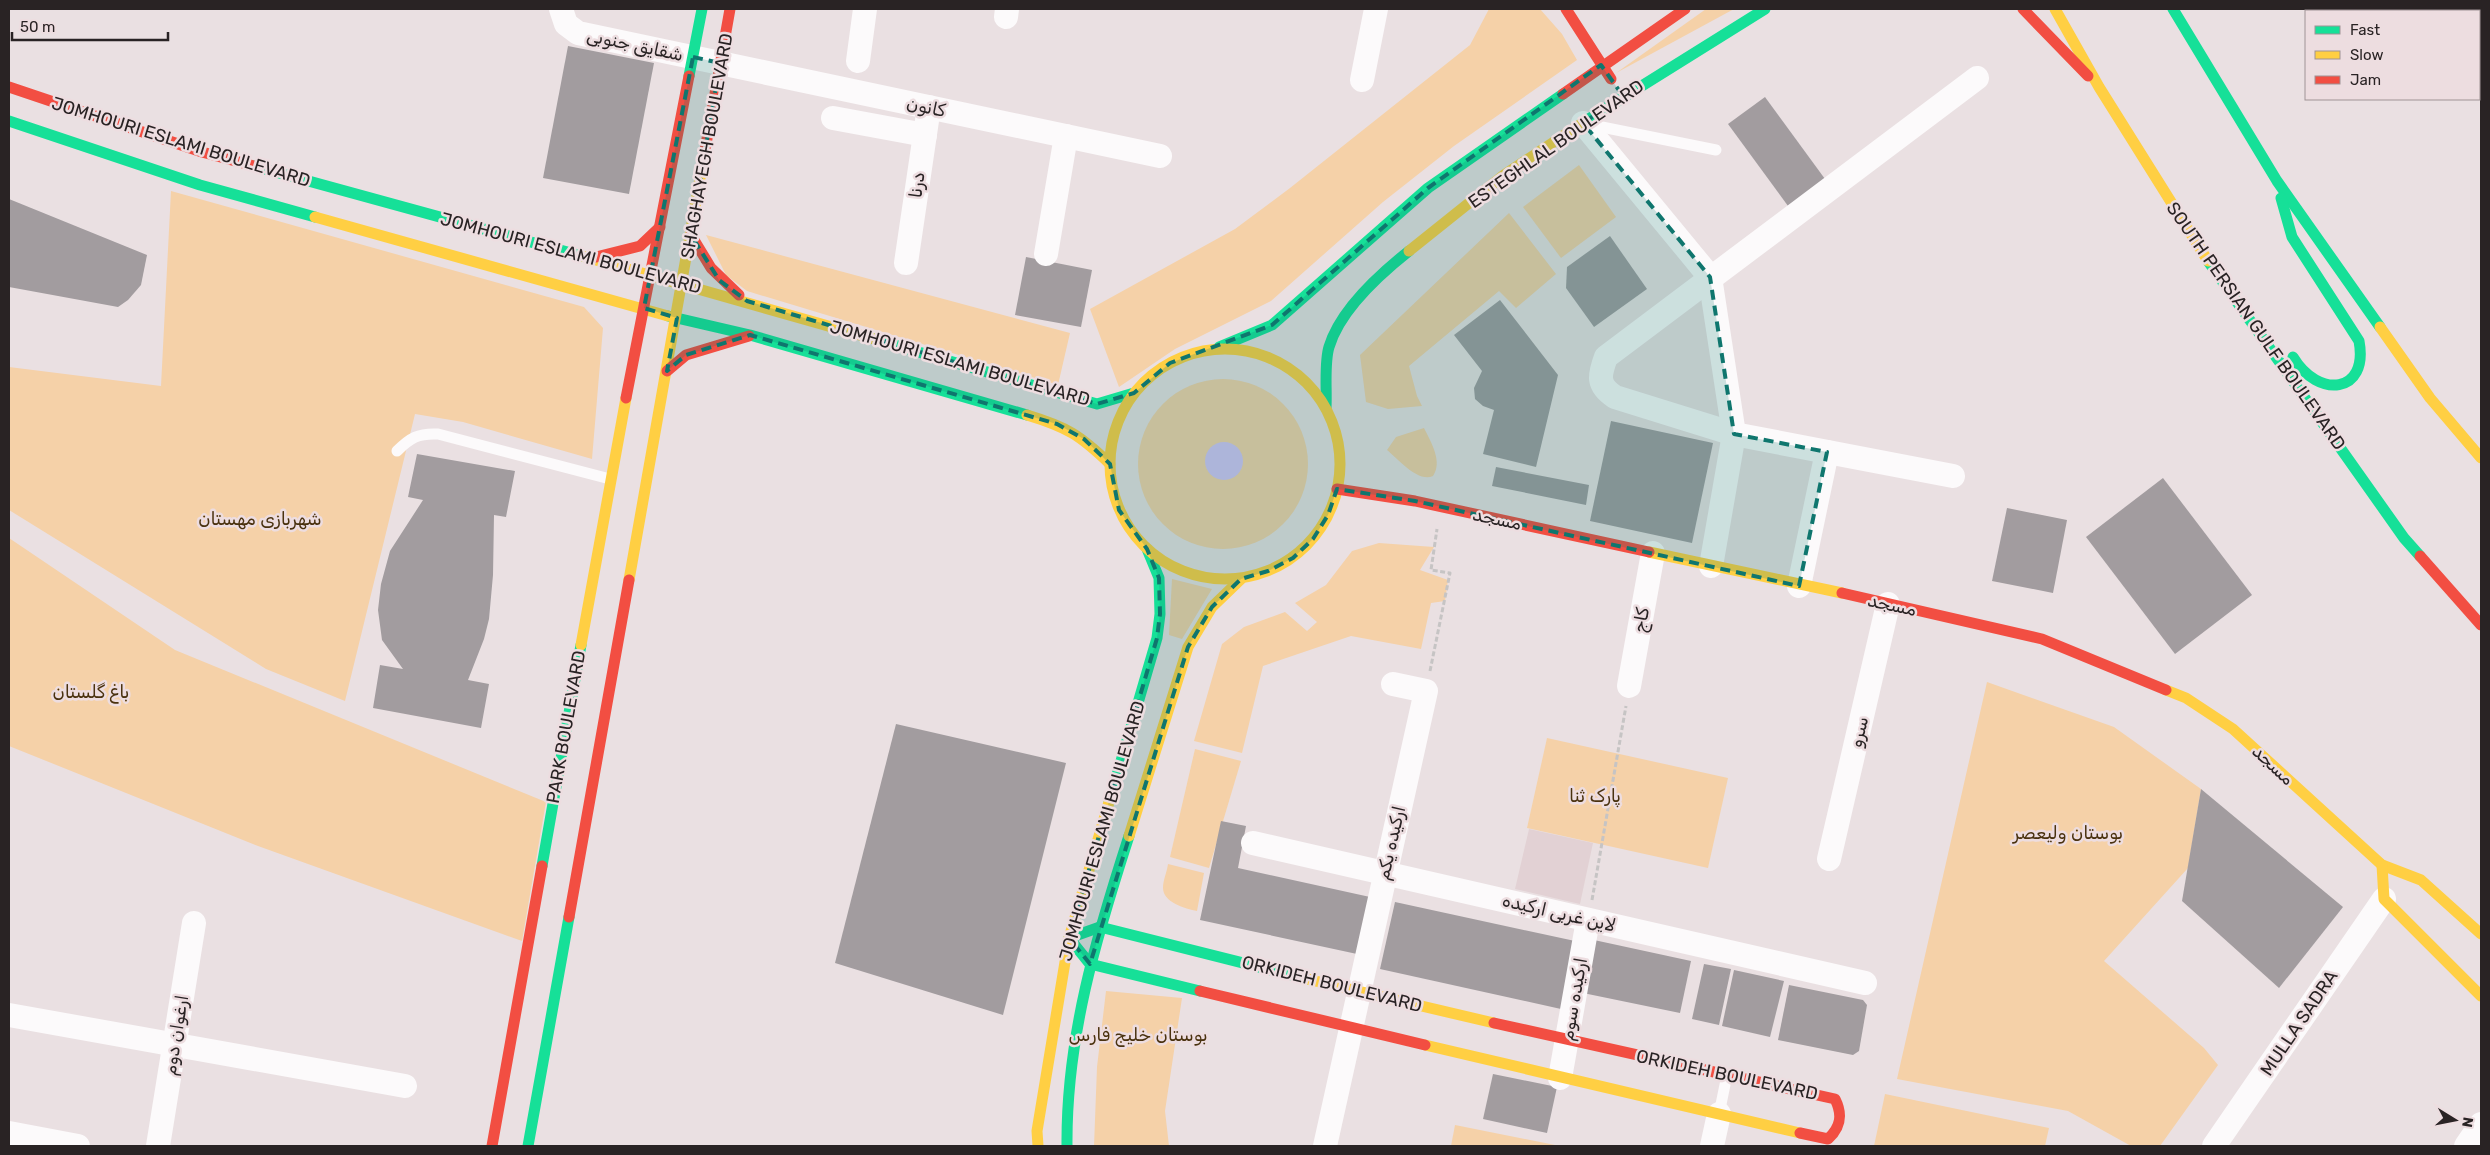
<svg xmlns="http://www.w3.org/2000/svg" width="2490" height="1155" viewBox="0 0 2490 1155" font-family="Rubik,Cairo,sans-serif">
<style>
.built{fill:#e2d1d4}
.green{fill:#f5d1a8}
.water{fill:#d5c5f6}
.building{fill:#a29c9f}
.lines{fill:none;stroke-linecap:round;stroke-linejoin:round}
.path{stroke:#c6c4c4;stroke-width:3;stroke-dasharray:5 2.5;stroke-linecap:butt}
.lane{stroke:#fcfafb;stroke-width:11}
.street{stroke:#fcfafb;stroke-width:24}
.fast{stroke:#16e098;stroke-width:11}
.slow{stroke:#ffcf43;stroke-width:11}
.jam{stroke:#f24e42;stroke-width:11}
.marked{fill:#0f766e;fill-opacity:0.2;stroke:#0f766e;stroke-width:4;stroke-dasharray:10 6;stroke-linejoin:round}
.labels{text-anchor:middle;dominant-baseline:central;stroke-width:5;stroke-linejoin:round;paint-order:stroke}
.street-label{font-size:18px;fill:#292324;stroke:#eddde0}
.park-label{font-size:18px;fill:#4a320f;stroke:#eddde0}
</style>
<rect width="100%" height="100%" fill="#eae0e2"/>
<polygon class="built" points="1529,829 1593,843 1580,904 1515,889"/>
<g class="green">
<polygon points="1489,9 1540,9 1562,34 1577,60 1454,146 1383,202 1271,301 1175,349 1119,387 1090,309 1235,229 1290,188 1470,45"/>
<polygon points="1706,9 1734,9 1616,73"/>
<polygon points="1579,165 1616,217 1561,258 1523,207"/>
<polygon points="171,191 584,307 603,328 592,459 463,422 415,414 345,701 266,669 9,510 9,367 161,386"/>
<polygon points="1509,213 1556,274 1516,308 1499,291 1409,366 1417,396 1422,406 1388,409 1366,402 1360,355"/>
<polygon points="706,235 1070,333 1058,385 747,291 726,275"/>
<circle cx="1223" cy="464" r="85"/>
<path d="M1424 428C1431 442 1443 462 1433 476 1418 483 1398 459 1387 450L1396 437Z"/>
<polygon points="9,538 175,650 546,802 522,941 258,846 9,746"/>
<polygon points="1379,543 1434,547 1420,570 1448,580 1445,601 1431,603 1421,649 1351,636 1263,666 1242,753 1194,741 1222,644 1244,627 1285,612 1307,631 1317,622 1295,603 1326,585 1352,551"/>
<polygon points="1172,579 1212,589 1182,639 1169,635"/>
<polygon points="1987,682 2114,727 2201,789 2188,868 2104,961 2204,1048 2218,1065 2160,1146 2131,1146 2068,1111 1897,1079"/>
<polygon points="1547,738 1728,778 1708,868 1527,828"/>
<polygon points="1195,749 1241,761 1209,868 1170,857"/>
<path d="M1168 864 1204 873 1197 911C1185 909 1163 902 1163 888 1163 880 1167 872 1168 864Z"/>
<polygon points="1106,991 1182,998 1165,1111 1169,1146 1094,1146 1097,1067"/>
<polygon points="1885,1094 2049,1128 2045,1146 1874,1146"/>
<polygon points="1455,1125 1560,1146 1451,1146"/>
</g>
<circle class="water" cx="1224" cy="461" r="19"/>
<g class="building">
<polygon points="568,46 654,63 629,194 543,178"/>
<polygon points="1765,97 1825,179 1788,206 1728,124"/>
<polygon points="9,199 147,255 141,285 128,300 118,307 9,287"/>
<polygon points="1610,236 1647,289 1594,327 1566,288 1567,267"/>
<polygon points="1026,257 1092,270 1081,327 1015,315"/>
<polygon points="1500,300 1558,375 1536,467 1483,454 1494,410 1483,406 1475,399 1474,388 1482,371 1454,335"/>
<polygon points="1611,421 1713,443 1692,543 1590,521"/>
<polygon points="417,454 515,471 506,517 494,515 493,575 489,619 484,639 468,680 489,684 481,728 373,708 380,665 403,669 382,640 378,610 381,584 390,551 423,500 408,497"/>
<polygon points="1496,467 1589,485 1586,505 1492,486"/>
<polygon points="2163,478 2252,595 2175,654 2086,537"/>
<polygon points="2007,508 2067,520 2053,593 1992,581"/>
<polygon points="896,724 1066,763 1003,1015 835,963"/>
<polygon points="2201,789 2343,907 2279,988 2182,901"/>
<polygon points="1221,821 1246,826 1238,868 1370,897 1357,954 1200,920"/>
<polygon points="1395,902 1575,941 1561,1009 1380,969"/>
<polygon points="1594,940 1691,961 1680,1013 1583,993"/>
<polygon points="1704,964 1731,969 1719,1025 1692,1019"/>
<polygon points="1734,970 1784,981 1770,1037 1722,1026"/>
<polygon points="1789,985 1863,1000 1867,1005 1859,1051 1853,1055 1778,1040"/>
<polygon points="1493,1074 1557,1087 1547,1133 1483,1119"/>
</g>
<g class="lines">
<g class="path">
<polyline points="1430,671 1450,573 1431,570 1437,529"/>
<polyline points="1592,900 1626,706"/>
</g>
<g class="lane">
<polyline points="1587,124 1716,150"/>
<path d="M397 451C410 438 418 433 438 434L610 479"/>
<polyline points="1719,1114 1727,1075"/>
</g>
<g class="street">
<polyline points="561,9 566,24 578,33 1160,156"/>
<polyline points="1006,17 1007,9"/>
<polyline points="858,61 865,9"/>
<polyline points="1362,80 1376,9"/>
<polyline points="833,118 925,135"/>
<polyline points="1583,123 1710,277 1734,434 1711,566"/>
<polyline points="1046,254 1066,136"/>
<polyline points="906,263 929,107"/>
<path d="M1953 476 1734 434 1615 397C1597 385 1599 376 1606 357L1977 78"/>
<polyline points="1799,586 1827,452"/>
<polyline points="1629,686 1653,553"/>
<polyline points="1253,843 1865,983"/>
<polyline points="1829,859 1888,604"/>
<polyline points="9,1015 405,1086"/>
<polyline points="1560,1078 1588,920"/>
<polyline points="9,1133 78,1146"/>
<polyline points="158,1146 194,923"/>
<polyline points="1325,1146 1426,691 1393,684"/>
<polyline points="1712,1146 1719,1114"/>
<polyline points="2214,1146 2384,899"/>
<polyline points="2466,1146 2481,1124"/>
</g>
<g class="fast">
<polyline points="2173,9 2277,181 2380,327"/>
<polyline points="689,76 702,9"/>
<polyline points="9,121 200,185 315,217"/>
<polyline points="1584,122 1765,9"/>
<polyline points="254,166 582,256"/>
<path d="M2281 198 2292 237 2359 341C2369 394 2318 399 2293 357"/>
<polyline points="2208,261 2404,538 2420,556"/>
<polyline points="668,316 750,335 1027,415"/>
<polyline points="874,339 1097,404 1134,393"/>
<polyline points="1219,347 1272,325 1428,188 1563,94"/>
<path d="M1326 408C1327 390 1324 363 1329 347 1340 310 1380 274 1409 251"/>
<polyline points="1109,802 1157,638 1160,614 1159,578 1147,549"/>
<polyline points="542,866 581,645"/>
<polyline points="1100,927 1307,979"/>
<polyline points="1100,927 1069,938 1090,964 1200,991"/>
<polyline points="528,1146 569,917"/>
<path d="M1067 1146C1066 1038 1096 938 1129 836"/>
</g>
<g class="slow">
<polyline points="2055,9 2099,87 2208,261"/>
<polyline points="315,217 668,316"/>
<polyline points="1409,251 1504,175 1584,122"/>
<polyline points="582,256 874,339"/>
<polyline points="2380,327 2430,398 2481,458"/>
<circle cx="1225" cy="464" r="115"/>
<path d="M1027 415C1067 427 1080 435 1110 464"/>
<polyline points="1649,552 1842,593"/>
<polyline points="629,580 702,167"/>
<polyline points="581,645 626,398"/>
<polyline points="2166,690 2186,698 2233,729 2382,865 2421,880 2481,934"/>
<polyline points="1129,836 1188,647 1212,607 1241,579"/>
<polyline points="2382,865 2384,899 2481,996"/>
<polyline points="1307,979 1494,1023"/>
<polyline points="1425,1045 1800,1133"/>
<polyline points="1038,1146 1037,1131 1069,938 1109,802"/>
</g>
<g class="jam">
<polyline points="1566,9 1611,79"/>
<polyline points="2023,9 2088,76"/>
<polyline points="9,87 202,152 254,166"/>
<polyline points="1563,94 1685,9"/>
<polyline points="702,167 730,9"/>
<polyline points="691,235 711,268 739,295"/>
<polyline points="592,258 640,246 660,227"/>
<polyline points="667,371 686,355 749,336"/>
<polyline points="626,398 689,76"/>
<polyline points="1337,489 1415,501 1649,552"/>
<polyline points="2420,556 2481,625"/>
<polyline points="1842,593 2042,639 2166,690"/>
<polyline points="569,917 629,580"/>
<polyline points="1200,991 1425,1045"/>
<path d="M1494 1023 1835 1099C1843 1115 1841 1127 1828 1139L1800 1133"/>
<polyline points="492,1146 542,866"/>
</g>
</g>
<path class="marked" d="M693 57 720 63 691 235 719 280 747 301 1097 404 1134 393 1170 363 1272 325 1428 188 1601 65 1623 96 1583 123 1710 277 1734 434 1827 452 1799 586 1415 501 1337 489 1328 515 1313 539 1293 558 1268 571 1241 579 1212 607 1188 647 1090 964 1069 938 1157 638 1160 614 1159 578 1147 549 1119 510 1110 464 1084 439 1057 424 750 335 686 355 667 371 677 318 644 308Z"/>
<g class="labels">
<g class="street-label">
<text transform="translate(635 45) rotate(12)">شقایق جنوبی</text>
<text transform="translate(926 107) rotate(12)">کانون</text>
<text transform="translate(181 142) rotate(17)">JOMHOURI ESLAMI BOULEVARD</text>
<text transform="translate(1556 144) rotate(-35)">ESTEGHLAL BOULEVARD</text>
<text transform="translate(707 146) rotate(-80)">SHAGHAYEGH BOULEVARD</text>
<text transform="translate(917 185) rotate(-82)">درنا</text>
<text transform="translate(571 253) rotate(15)">JOMHOURI ESLAMI BOULEVARD</text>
<text transform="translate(2256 326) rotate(55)">SOUTH PERSIAN GULF BOULEVARD</text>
<text transform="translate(960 363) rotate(16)">JOMHOURI ESLAMI BOULEVARD</text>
<text transform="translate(1497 519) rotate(12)">مسجد</text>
<text transform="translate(1892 605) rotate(12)">مسجد</text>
<text transform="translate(1641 620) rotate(-80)">کاج</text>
<text transform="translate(566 727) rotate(-80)">PARK BOULEVARD</text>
<text transform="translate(1859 732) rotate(-77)">سرو</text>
<text transform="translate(2273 765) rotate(43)">مسجد</text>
<text transform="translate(1102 831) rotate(-74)">JOMHOURI ESLAMI BOULEVARD</text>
<text transform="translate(1391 843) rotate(-77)">ارکیده یکم</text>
<text transform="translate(1559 913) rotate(13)">لاین غربی ارکیده</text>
<text transform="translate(1332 984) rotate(14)">ORKIDEH BOULEVARD</text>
<text transform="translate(1574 999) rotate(-80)">ارکیده سوم</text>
<text transform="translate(2299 1023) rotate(-56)">MULLA SADRA</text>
<text transform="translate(176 1035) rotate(-81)">ارغوان دوم</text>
<text transform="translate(1727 1075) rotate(12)">ORKIDEH BOULEVARD</text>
</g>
<g class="park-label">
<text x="260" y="519">شهربازی مهستان</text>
<text x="91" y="692">باغ گلستان</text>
<text x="1595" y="796">پارک ثنا</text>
<text x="2068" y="833">بوستان ولیعصر</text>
<text x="1138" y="1035">بوستان خلیج فارس</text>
</g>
</g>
<rect width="2490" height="1155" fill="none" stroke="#292324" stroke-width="20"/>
<rect x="2305" y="10" width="175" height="90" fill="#eddde0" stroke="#9f9395"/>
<rect x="2315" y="26" width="25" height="8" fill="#16e098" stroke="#9f9395"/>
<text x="2350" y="35" font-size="15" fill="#292324">Fast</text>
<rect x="2315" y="51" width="25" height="8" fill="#ffcf43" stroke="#9f9395"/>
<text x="2350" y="60" font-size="15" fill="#292324">Slow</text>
<rect x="2315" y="76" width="25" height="8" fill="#f24e42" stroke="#9f9395"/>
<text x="2350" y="85" font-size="15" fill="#292324">Jam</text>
<g transform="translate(2455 1120) rotate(100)" stroke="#eddde0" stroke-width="4" paint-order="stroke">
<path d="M0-4L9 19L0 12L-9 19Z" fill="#292324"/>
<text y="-8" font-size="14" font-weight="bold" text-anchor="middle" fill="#292324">N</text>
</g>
<path d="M12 32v8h156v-8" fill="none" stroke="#292324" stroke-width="2.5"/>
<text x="20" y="32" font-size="15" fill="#292324" stroke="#eddde0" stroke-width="4" paint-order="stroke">50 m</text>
</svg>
